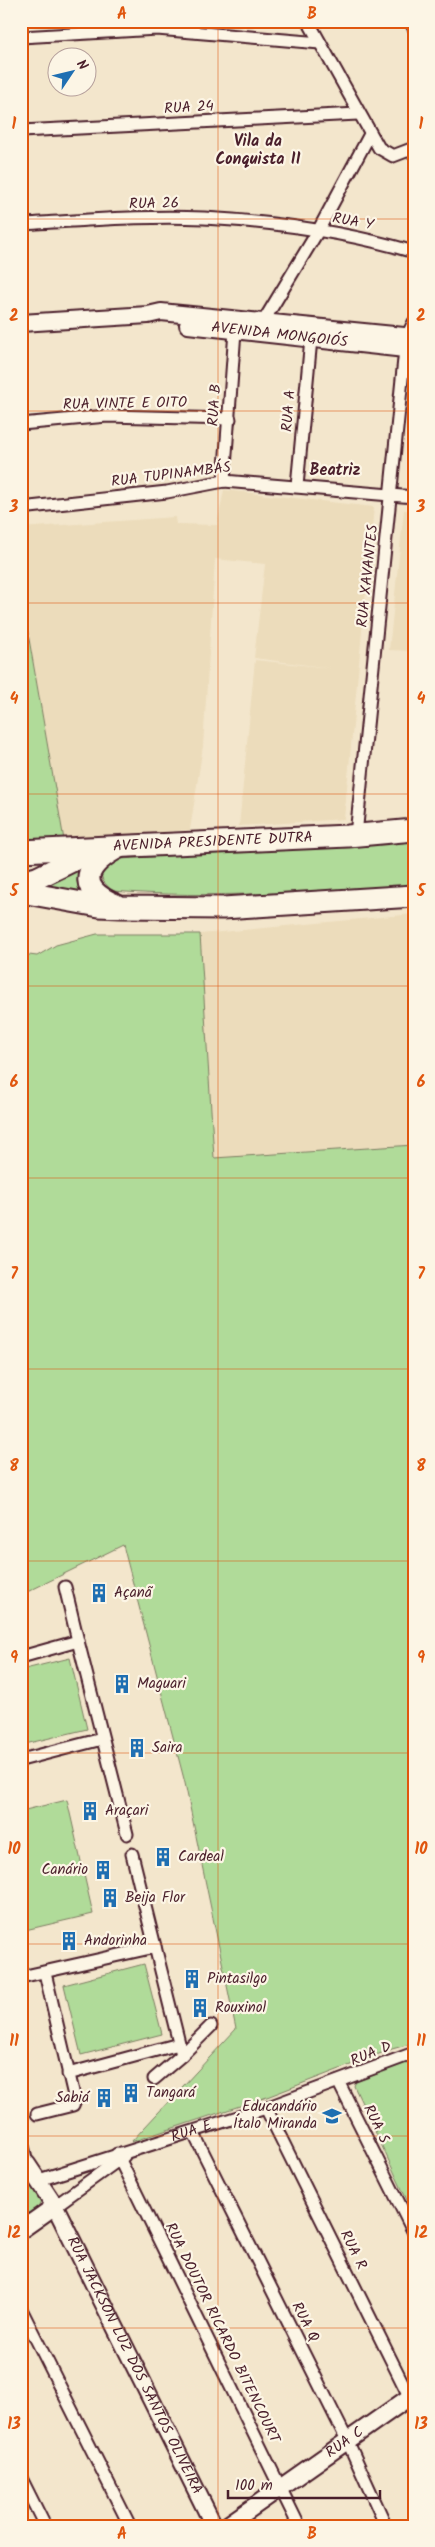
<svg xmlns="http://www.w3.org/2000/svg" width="435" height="2547" viewBox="0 0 435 2547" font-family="Kalam,sans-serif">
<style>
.built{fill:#ecdcbb}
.green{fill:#b0db99;stroke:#7d7d62}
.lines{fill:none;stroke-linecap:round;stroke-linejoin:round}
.street-casing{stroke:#4a1f2b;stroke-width:15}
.secondary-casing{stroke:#4a1f2b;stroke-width:20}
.highway-casing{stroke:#4a1f2b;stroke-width:25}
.street{stroke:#fcf5e5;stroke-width:11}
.secondary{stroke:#fcf5e5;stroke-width:16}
.highway{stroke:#fcf5e5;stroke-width:21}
.grid{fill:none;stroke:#e0560e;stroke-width:1;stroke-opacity:0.55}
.labels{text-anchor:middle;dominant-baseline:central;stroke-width:4.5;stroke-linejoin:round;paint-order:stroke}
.street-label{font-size:15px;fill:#4a1f2b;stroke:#fcf5e5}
.poi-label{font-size:15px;fill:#4a1f2b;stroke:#fcf5e5;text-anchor:start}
.neighbourhood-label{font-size:16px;font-weight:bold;fill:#4a1f2b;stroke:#fcf5e5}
.neatline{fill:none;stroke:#e0560e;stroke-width:2}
.grid-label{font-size:16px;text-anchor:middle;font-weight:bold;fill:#e0560e}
</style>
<rect width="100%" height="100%" fill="#f3e6cc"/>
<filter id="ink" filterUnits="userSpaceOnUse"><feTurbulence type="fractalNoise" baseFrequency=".02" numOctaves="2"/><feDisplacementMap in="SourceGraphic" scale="10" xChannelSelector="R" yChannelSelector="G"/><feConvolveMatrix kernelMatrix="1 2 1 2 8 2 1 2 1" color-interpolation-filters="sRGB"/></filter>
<g filter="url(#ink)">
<g class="built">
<polygon points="224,490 374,507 344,819 239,826 255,660 330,668 254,658 265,564 215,559 203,746 190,830 64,840 21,593 21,528 175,517 176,524 217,525"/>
<polygon points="404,510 414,511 414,651 389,650"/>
<polygon points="414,914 414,1145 214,1159 200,934"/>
</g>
<g class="green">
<polygon points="21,593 64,840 21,843"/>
<path d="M414 839V885C313 892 213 899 112 891L103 881 101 874 111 860 121 859Z"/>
<polygon points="85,865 88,892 31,887"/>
<polygon points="97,934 200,934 214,1158 414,1145 414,2043 392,2049 267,2097 131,2142 236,2029 185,1783 123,1545 21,1595 21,954 37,956 56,945"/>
<polygon points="70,1658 87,1729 21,1745 21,1670"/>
<polygon points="67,1800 93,1914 21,1931 21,1811"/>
<polygon points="144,1964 162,2034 81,2055 64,1985"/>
<polygon points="414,2054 414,2215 354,2086 356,2081"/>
<polygon points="21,2173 32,2177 43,2196 35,2214 21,2224"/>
</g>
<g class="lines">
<g class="street-casing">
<g id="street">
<polyline points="308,21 379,148 393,156 414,148"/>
<polyline points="410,21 414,28"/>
<polyline points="21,37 157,29 320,43"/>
<polyline points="21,131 358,114"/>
<path d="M21 224C82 221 143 215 204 218 275 222 346 232 414 252"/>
<polyline points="263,322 318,231 370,134"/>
<polyline points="21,424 107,416 230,419"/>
<polyline points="224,481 235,331"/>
<polyline points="297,486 311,339"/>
<polyline points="21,508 167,492 224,481 414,497"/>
<polyline points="356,835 405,349 407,336 414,322"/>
<polyline points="78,1641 127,1834"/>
<polyline points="21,1657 78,1641 65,1587"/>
<polyline points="21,1760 102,1739"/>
<polyline points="132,1854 182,2055"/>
<polyline points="21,1977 155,1947"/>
<polyline points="68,2074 179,2044"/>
<polyline points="154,2079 182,2055 211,2026"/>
<polyline points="339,2083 414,2233"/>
<polyline points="266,2108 414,2406"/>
<polyline points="37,2114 73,2105 75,2100 45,1973"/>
<polyline points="193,2132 347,2440 386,2526"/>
<polyline points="21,2136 27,2164"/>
<polyline points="117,2154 299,2526"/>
<path id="s1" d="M39 2180 266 2108 414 2053"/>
<polyline points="55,2206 124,2156"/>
<polyline points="21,2309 130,2526"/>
<polyline points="21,2478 45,2526"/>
</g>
</g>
<g class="secondary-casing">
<g id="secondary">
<polyline points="21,323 148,315 161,312 414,337"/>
<path id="s2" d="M188 325 414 350"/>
<path id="s3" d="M21 2166 27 2164 55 2206 214 2526"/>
<polyline points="21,2230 55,2206"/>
<path id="s4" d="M226 2526 414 2394"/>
</g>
</g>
<g class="highway-casing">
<g id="highway">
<path id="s5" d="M21 851 348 836 414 830"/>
<polyline points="21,882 37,878 90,852"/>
<polyline points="21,892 99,906 121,907 223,908 414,896"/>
<path d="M116 905C74 888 85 864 119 847"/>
</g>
</g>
<use href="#street" class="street"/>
<use href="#secondary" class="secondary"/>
<use href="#highway" class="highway"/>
</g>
</g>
<path class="grid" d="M218 21V2526M21 219H414M21 411H414M21 603H414M21 794H414M21 986H414M21 1178H414M21 1369H414M21 1561H414M21 1753H414M21 1944H414M21 2136H414M21 2328H414"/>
<defs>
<g id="building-bare" transform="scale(1.5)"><path d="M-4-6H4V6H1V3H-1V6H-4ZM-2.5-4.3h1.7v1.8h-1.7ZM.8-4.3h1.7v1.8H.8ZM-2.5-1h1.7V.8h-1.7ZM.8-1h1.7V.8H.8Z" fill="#1f6fb2" stroke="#fcf5e5" stroke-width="2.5" paint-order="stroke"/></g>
<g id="school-bare" transform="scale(1.5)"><path d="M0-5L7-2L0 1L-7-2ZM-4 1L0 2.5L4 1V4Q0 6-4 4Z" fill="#1f6fb2" stroke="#fcf5e5" stroke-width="2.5" paint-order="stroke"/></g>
</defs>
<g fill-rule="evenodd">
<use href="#building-bare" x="99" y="1593"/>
<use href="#building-bare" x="122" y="1684"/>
<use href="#building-bare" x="137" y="1748"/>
<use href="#building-bare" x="90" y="1811"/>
<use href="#building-bare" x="163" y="1857"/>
<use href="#building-bare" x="103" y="1870"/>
<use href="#building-bare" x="110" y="1898"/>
<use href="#building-bare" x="69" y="1941"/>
<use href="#building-bare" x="192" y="1979"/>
<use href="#building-bare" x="200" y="2008"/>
<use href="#building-bare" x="131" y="2093"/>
<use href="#building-bare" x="104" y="2098"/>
<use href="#school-bare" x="332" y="2116"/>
</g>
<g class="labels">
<g class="street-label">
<text transform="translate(189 108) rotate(-3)">RUA 24</text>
<text transform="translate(154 204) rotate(-1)">RUA 26</text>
<text transform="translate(353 222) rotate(10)">RUA Y</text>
<text stroke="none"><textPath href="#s2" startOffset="92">AVENIDA MONGOIÓS</textPath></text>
<text transform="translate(125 404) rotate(-1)">RUA VINTE E OITO</text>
<text transform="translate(215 405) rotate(-86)">RUA B</text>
<text transform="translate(289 411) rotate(-85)">RUA A</text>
<text transform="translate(171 475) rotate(-7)">RUA TUPINAMBÁS</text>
<text transform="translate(368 576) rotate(-84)">RUA XAVANTES</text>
<text stroke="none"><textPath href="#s5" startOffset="192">AVENIDA PRESIDENTE DUTRA</textPath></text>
<text transform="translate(371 2054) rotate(-22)">RUA D</text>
<text transform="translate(376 2124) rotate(64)">RUA S</text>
<text stroke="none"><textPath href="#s1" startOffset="160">RUA E</textPath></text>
<text transform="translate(353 2250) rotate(64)">RUA R</text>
<text transform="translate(305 2322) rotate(63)">RUA Q</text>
<text transform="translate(222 2333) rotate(64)">RUA DOUTOR RICARDO BITENCOURT</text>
<text stroke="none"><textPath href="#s3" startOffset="235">RUA JACKSON LUZ DOS SANTOS OLIVEIRA</textPath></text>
<text stroke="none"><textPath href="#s4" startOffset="145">RUA C</textPath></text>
</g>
<g class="poi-label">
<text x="114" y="1593">Açanã</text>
<text x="137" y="1684">Maguari</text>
<text x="152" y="1748">Saira</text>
<text x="105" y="1811">Araçari</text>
<text x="178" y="1857">Cardeal</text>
<text x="88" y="1870" text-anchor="end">Canário</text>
<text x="125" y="1898">Beija Flor</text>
<text x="84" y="1941">Andorinha</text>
<text x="207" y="1979">Pintasilgo</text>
<text x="215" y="2008">Rouxinol</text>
<text x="146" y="2093">Tangará</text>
<text x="89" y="2098" text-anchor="end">Sabiá</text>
<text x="317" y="2107" text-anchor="end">Educandário<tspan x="317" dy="17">Ítalo Miranda</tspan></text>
</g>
<g class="neighbourhood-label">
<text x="258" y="141">Vila da<tspan x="258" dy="18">Conquista II</tspan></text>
<text x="335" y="470">Beatriz</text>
</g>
</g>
<rect width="435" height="2547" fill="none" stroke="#fcf5e5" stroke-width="55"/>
<g transform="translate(72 72) rotate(55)"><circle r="24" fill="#fcf5e5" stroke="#b59f9b"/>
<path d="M0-4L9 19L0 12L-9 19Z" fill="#1f6fb2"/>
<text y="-8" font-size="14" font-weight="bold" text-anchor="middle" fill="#4a1f2b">N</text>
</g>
<path d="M228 2490v8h152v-8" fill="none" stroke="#4a1f2b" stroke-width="2.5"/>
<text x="235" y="2490" font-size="15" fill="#4a1f2b" stroke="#fcf5e5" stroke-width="4" paint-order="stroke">100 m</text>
<rect x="28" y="28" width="380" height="2492" class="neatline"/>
<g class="grid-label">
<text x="122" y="19">A</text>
<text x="312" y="19">B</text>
<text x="14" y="129">1</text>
<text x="421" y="129">1</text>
<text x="14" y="321">2</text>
<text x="421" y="321">2</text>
<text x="14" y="512">3</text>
<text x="421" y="512">3</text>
<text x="14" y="704">4</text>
<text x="421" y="704">4</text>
<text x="14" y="896">5</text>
<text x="421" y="896">5</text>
<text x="14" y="1087">6</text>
<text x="421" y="1087">6</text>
<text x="14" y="1279">7</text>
<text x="421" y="1279">7</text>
<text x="14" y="1471">8</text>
<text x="421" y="1471">8</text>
<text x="14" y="1663">9</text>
<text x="421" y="1663">9</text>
<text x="14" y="1854">10</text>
<text x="421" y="1854">10</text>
<text x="14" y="2046">11</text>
<text x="421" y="2046">11</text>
<text x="14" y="2238">12</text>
<text x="421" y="2238">12</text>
<text x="14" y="2429">13</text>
<text x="421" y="2429">13</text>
<text x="122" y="2539">A</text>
<text x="312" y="2539">B</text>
</g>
</svg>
